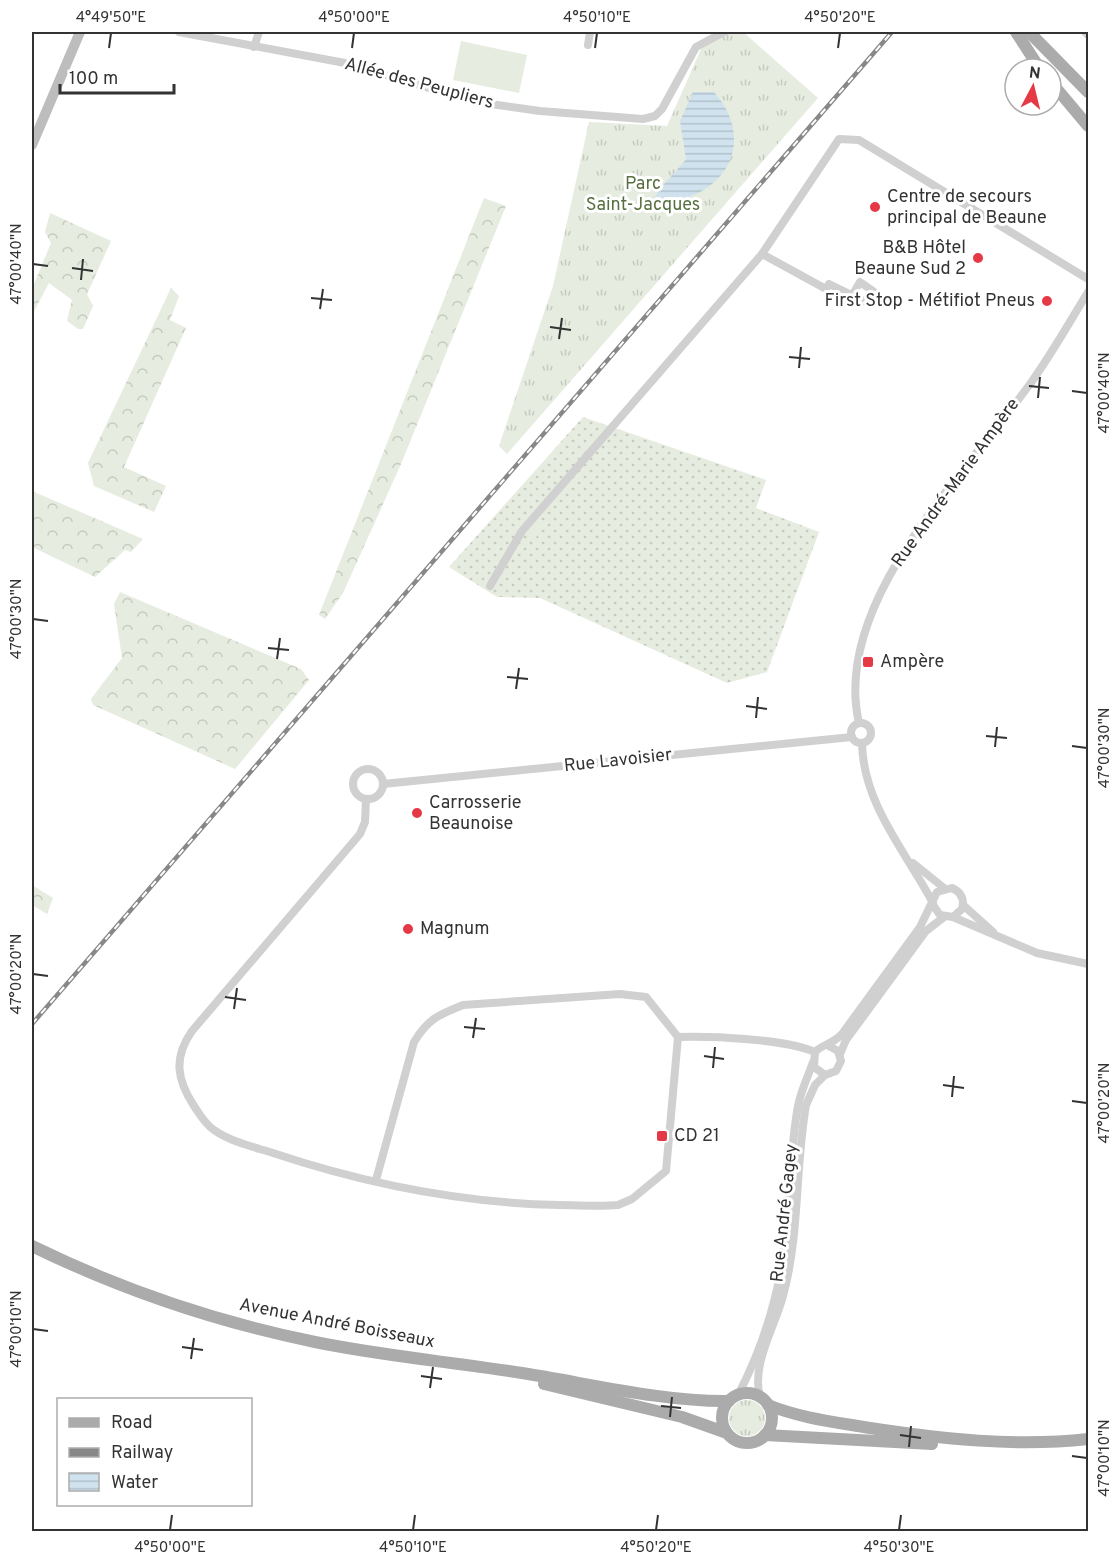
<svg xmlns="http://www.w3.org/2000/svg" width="1120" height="1563" viewBox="0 0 1120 1563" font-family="Overpass,sans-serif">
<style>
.grass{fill:url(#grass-tufts)}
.forest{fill:url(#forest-crowns)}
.garden{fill:url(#garden-dots)}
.pitch{fill:#e6ecdf}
.water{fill:url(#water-rules)}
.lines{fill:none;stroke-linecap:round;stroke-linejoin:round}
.street{stroke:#d0d0d0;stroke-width:8}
.secondary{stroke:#bdbdbd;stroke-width:10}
.primary{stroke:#ababab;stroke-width:12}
.rail-casing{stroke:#888;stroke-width:4.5}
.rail{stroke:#fff;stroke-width:2;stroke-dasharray:7;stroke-linecap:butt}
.ticks{fill:none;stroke:#333;stroke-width:2}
.poi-dot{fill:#e63946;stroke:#fff;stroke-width:2}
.labels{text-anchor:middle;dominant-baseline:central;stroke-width:6;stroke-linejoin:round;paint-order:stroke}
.street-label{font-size:18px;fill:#333;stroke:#fff}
.park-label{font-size:18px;fill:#56703f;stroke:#fff}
.poi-label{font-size:18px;fill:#333;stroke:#fff;text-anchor:start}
.neatline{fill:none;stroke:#333;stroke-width:2}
.ticks-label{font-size:15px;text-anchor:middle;fill:#333}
</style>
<defs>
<pattern id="grass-tufts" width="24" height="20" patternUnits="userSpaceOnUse" patternTransform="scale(1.5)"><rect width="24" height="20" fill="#e6ecdf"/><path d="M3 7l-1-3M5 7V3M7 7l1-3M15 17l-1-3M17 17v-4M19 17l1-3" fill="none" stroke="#c6cbc0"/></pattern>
<pattern id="forest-crowns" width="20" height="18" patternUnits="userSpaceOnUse" patternTransform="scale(1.5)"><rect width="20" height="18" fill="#e6ecdf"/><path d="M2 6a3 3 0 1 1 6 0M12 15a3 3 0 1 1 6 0" fill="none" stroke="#c6cbc0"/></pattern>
<pattern id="garden-dots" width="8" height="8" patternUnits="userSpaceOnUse" patternTransform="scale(1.5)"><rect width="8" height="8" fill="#e6ecdf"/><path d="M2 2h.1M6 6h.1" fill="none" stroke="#c6cbc0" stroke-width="1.8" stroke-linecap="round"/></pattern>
<pattern id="water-rules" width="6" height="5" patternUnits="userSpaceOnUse" patternTransform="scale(1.5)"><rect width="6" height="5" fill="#cfe2ee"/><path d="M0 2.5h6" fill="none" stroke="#b2c2cd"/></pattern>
</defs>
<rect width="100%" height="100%" fill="#fff"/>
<g class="grass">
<polygon points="731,32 743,32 818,98 507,454 499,446 553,286 589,122 667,126 702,47"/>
<circle cx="747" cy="1418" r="18"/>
</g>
<g class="forest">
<polygon points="484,198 506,206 401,464 343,593 325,619 319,615"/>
<polygon points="50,213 111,241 87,294 93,306 83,329 78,329 67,321 72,300 49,283 32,315 32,289 51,243 45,232"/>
<polygon points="171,288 179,296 170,320 186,328 124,467 166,486 154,512 94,486 88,463"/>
<polygon points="32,491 143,539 131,552 125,550 95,577 32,547"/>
<polygon points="120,592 301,669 309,680 235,769 93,705 91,699 122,658 114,604"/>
<polygon points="32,885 53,898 47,914 32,905"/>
</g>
<polygon class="garden" points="583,417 766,480 756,508 819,532 767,672 727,683 540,598 497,597 449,567"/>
<g class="pitch">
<polygon points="461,41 527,55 519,93 453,80"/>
<polygon points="536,521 544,527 534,540 526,534"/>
</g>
<path class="water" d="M693 92H714C743 124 742 168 702 191 687 200 669 202 652 204 655 190 677 172 686 159L680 121Z"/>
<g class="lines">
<g class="street">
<polyline points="179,32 345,63 476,102 540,111 643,119 655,116 662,109 696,47 724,32"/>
<polyline points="1085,32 1088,35"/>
<polyline points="588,45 590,32"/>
<polyline points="254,47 259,32"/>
<polyline points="762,254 826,289 829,284 866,302 873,291 860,282 853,294"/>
<polyline points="490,586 522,531 762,254 839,139 859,140 1088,279"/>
<circle cx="861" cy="733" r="10"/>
<path d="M859 723C831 603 965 474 1030 384 1051 355 1069 323 1088 292"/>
<path d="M862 743C863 804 906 852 933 903"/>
<circle cx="368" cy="784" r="15"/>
<polyline points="383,784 852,737"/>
<path d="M366 799 365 822 360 834 192 1031C173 1058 177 1080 194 1106 200 1115 205 1124 214 1130 231 1142 254 1147 273 1153 366 1184 461 1203 559 1205 578 1205 599 1207 618 1205L632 1199 666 1171 678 1037"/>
<polyline points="913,863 944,888"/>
<polyline points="963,905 993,932"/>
<polyline points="953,917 1037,953 1088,964"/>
<path d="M678 1037C711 1036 786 1039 815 1052"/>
<path d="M829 1046 838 1051 841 1061 836 1071 825 1075 814 1067 815 1052C823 1044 833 1044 842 1034L920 927 937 892 952 888C961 892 965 899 962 909L953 917 940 915 933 905"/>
<polyline points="840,1054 846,1040 926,931 944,917"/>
<path d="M376 1180 414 1042C428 1019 438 1015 463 1005L620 994 646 997 678 1037"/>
<path d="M738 1395C761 1351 777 1300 784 1252 791 1203 789 1154 798 1106 801 1090 808 1077 813 1062"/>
<path d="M760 1397C751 1364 775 1327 783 1296 800 1234 795 1168 806 1105L815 1085 825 1075"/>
</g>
<polyline class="secondary" points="32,145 80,32"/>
<g class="primary">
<polyline points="1016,32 1040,69"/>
<polyline points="1029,32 1088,92"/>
<polyline points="1051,82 1088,126"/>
<path d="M32 1246C122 1290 217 1322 315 1342 383 1356 453 1362 522 1373 587 1383 663 1402 729 1401"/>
<polyline points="544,1384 682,1417 727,1433"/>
<circle cx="747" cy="1418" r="25"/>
<path d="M768 1405C800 1418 835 1422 870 1428 942 1439 1015 1447 1088 1439"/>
<polyline points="765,1435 932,1444"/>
</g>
<g class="rail-casing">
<polyline id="rail" points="32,1024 892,32"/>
</g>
<use href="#rail" class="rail"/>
</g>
<path class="ticks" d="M109 48 111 33M352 48 354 33M595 48 597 33M838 48 840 33M33 264 48 266M72 268 93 271M81 280 83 259M311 298 332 300M320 309 323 289M550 327 571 330M559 339 562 318M789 357 810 359M799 368 801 347M1029 386 1049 388M1072 391 1087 393M1038 398 1040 377M33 619 48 621M268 648 289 650M277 659 280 638M507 677 528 679M516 689 519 668M746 706 767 709M756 718 758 697M986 736 1007 738M1072 746 1087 748M995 747 997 727M33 974 48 976M225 997 246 1000M234 1009 237 988M464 1027 485 1029M473 1038 476 1018M704 1056 724 1059M713 1068 715 1047M943 1085 964 1088M952 1097 954 1076M1072 1101 1087 1103M33 1329 48 1331M182 1347 203 1350M191 1359 194 1338M421 1376 442 1379M430 1388 433 1367M661 1406 681 1408M670 1417 672 1397M900 1435 921 1438M909 1447 911 1426M1072 1456 1087 1458M170 1530 172 1515M413 1530 415 1515M656 1530 658 1515M899 1530 901 1515"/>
<g class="poi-dot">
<circle cx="875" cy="207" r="6"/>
<circle cx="978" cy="258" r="6"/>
<circle cx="1047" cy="301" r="6"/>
<rect x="862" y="656" width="12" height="12" rx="3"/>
<circle cx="417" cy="813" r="6"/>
<circle cx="408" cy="929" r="6"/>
<rect x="656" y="1130" width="12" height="12" rx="3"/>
</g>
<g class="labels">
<g class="street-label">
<text transform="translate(419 84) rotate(15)">Allée des Peupliers</text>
<text transform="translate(956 483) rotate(-54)">Rue André-Marie Ampère</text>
<text transform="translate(618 761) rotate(-6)">Rue Lavoisier</text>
<text transform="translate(785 1213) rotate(-84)">Rue André Gagey</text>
<text transform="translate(337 1324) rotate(11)">Avenue André Boisseaux</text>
</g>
<g class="park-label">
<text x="643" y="184">Parc<tspan x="643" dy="21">Saint-Jacques</tspan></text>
</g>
<g class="poi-label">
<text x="887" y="197">Centre de secours<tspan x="887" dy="21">principal de Beaune</tspan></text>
<text x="966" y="248" text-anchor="end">B&amp;B Hôtel<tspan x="966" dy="21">Beaune Sud 2</tspan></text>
<text x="1035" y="301" text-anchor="end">First Stop - Métifiot Pneus</text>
<text x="880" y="662">Ampère</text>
<text x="429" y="803">Carrosserie<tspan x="429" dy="21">Beaunoise</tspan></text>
<text x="420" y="929">Magnum</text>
<text x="674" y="1136">CD 21</text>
</g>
</g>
<rect width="1120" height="1563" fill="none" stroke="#ffffff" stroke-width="66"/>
<rect x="57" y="1398" width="195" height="108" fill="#ffffff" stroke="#adadad" stroke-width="1.5"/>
<rect x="69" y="1418" width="30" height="9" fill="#ababab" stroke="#adadad" stroke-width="1.5"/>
<text x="111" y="1428" font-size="18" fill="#333333">Road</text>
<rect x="69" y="1448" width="30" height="9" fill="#888888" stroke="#adadad" stroke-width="1.5"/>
<text x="111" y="1458" font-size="18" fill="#333333">Railway</text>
<rect x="69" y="1473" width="30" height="18" fill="url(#water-rules)" stroke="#adadad" stroke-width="1.5"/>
<text x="111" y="1488" font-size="18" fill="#333333">Water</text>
<g transform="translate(1033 87) rotate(7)"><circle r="28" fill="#ffffff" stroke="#adadad" stroke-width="1.5"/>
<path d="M0-4.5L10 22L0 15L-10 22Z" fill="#e63946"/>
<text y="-9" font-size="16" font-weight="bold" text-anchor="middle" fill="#333333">N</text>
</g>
<path d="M60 84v9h114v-9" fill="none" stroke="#333333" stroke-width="3"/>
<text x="69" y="84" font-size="18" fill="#333333" stroke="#ffffff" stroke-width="4.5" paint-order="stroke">100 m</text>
<rect x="33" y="33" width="1054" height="1497" class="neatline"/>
<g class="ticks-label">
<text x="111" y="22">4°49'50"E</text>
<text x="354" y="22">4°50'00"E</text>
<text x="597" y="22">4°50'10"E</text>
<text x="840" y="22">4°50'20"E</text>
<text transform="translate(16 264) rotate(-90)" y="5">47°00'40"N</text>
<text transform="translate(1104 393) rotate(-90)" y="5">47°00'40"N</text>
<text transform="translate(16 619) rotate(-90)" y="5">47°00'30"N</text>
<text transform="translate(1104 748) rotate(-90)" y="5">47°00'30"N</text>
<text transform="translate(16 974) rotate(-90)" y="5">47°00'20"N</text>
<text transform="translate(1104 1103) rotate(-90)" y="5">47°00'20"N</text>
<text transform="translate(16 1329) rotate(-90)" y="5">47°00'10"N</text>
<text transform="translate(1104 1458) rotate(-90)" y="5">47°00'10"N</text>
<text x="170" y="1552">4°50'00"E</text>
<text x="413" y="1552">4°50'10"E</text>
<text x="656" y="1552">4°50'20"E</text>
<text x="899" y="1552">4°50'30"E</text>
</g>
</svg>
